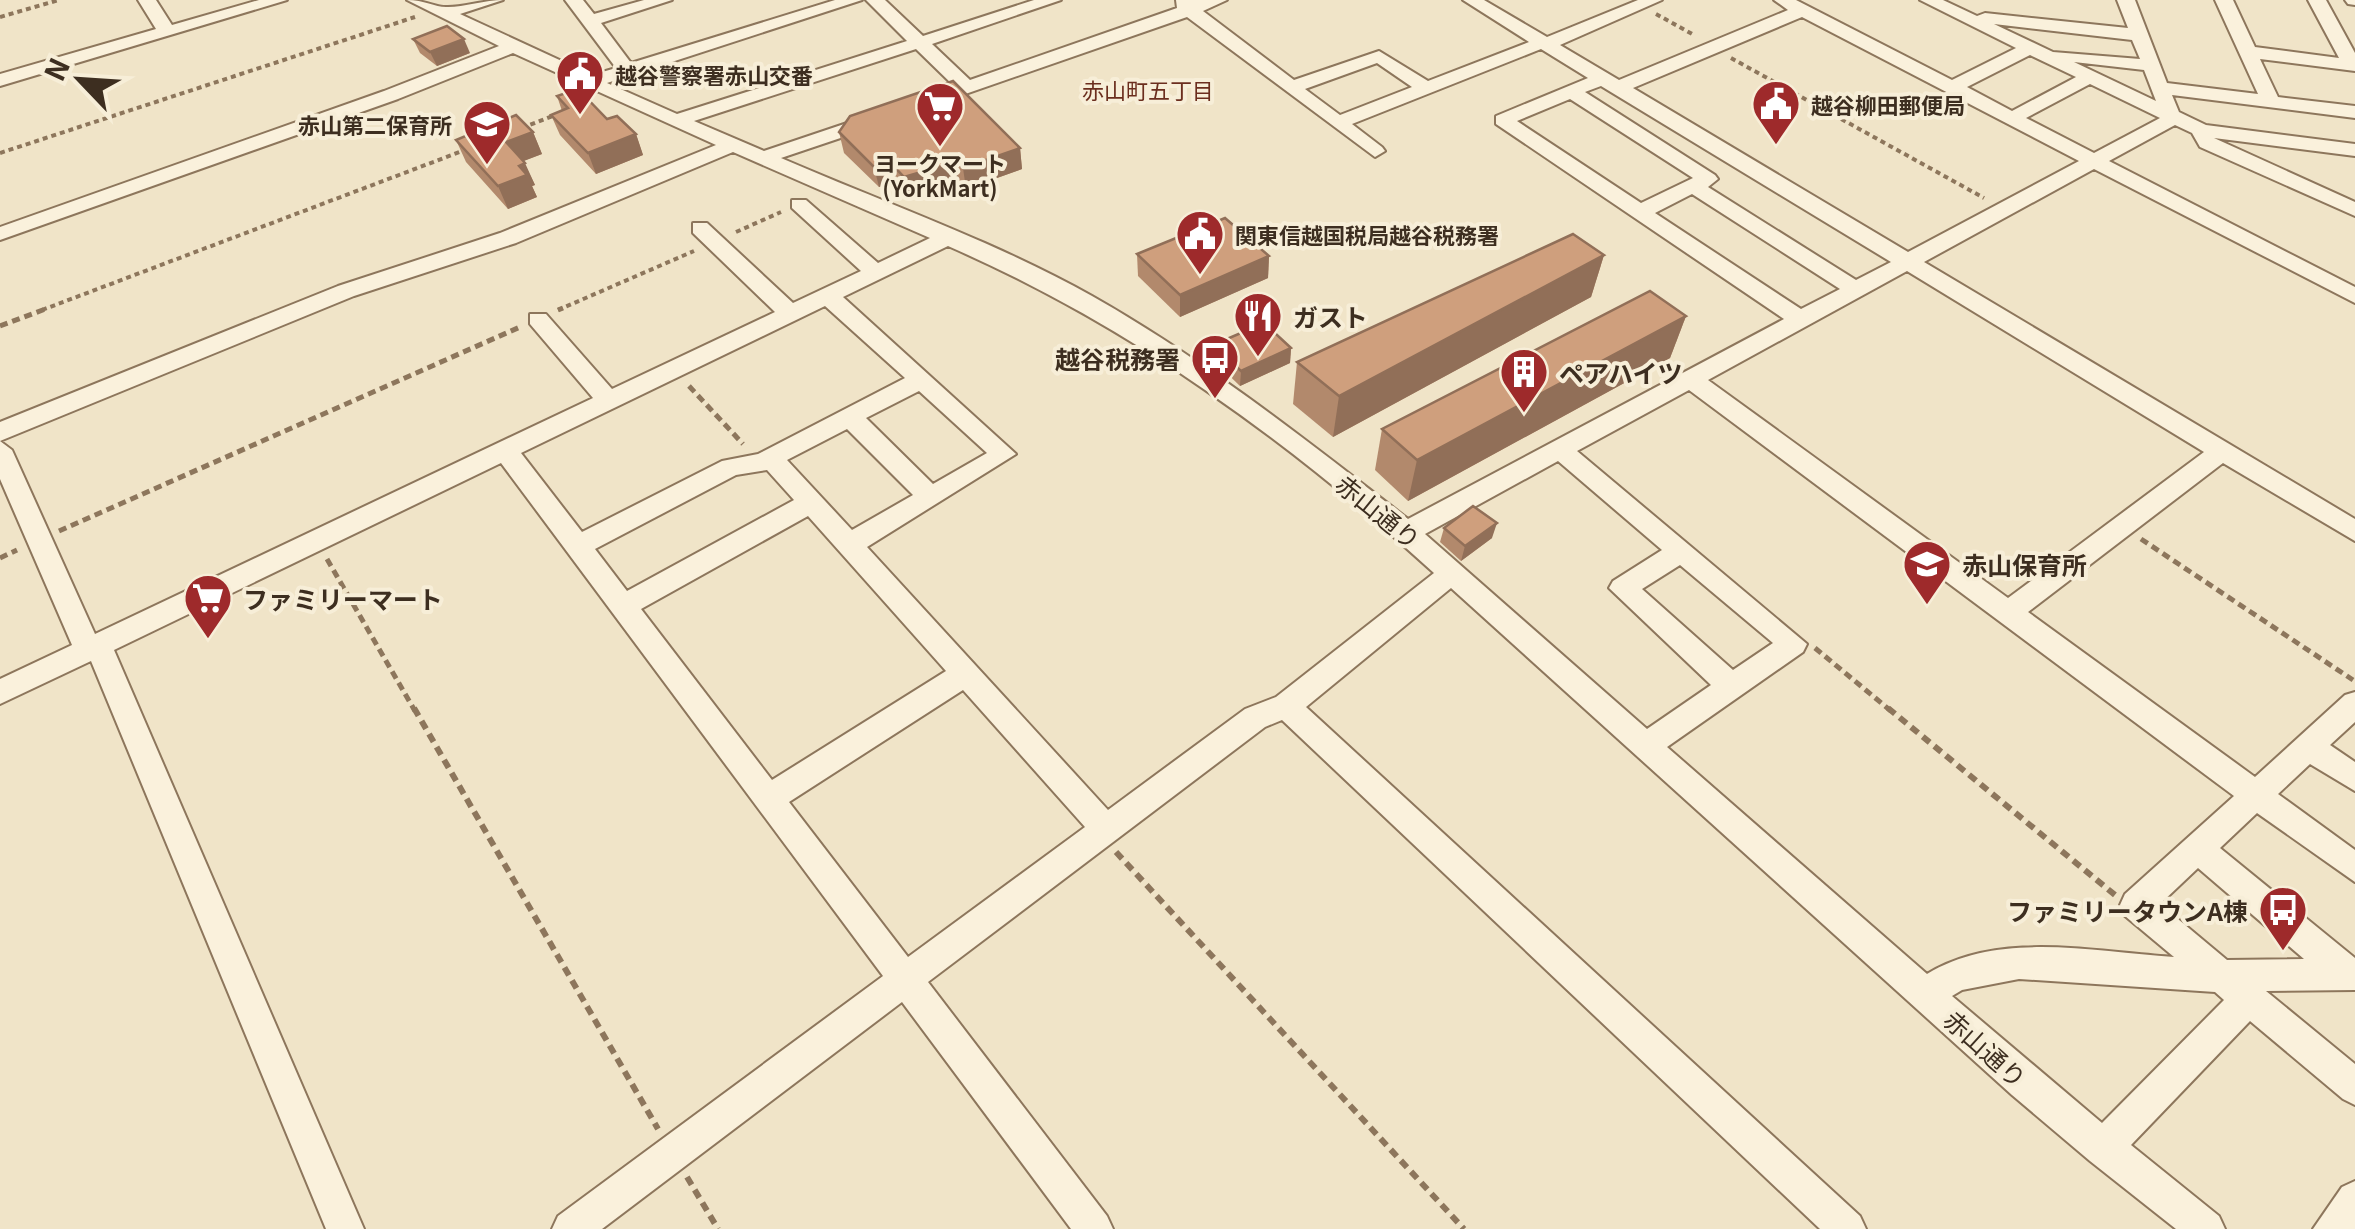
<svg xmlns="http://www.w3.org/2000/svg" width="2355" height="1229" viewBox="0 0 2355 1229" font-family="Georgia,'Noto Sans JP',serif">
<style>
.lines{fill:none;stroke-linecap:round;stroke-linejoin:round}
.minor-casing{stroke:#8d765c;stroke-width:4}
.path-far2{stroke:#8d765c;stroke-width:4;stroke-dasharray:5 4;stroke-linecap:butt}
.path-far1{stroke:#8d765c;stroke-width:5;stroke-dasharray:8 5;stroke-linecap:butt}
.path{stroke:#8d765c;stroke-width:6;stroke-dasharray:9 6;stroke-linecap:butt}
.minor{fill:#faf1dc;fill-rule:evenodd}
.wall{fill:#b2896c}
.shaded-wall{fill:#916f58}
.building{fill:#cf9f7d;stroke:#916f58;stroke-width:2.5}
.labels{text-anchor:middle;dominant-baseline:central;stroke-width:8;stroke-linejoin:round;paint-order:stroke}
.far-poi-label{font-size:22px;font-weight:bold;fill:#3d2e20;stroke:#f7eed8;text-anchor:start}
.far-neighbourhood-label{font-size:22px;fill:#6b2e1e;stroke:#f7eed8}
.poi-label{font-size:25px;font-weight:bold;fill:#3d2e20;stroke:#f7eed8;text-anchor:start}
.street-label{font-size:25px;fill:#3d2e20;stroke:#f7eed8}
</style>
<rect width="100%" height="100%" fill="#f0e4c8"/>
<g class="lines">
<g class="minor-casing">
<g id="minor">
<polygon points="138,0 156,0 172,25 259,0 287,0 0,86 0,74 156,29"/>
<path d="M407 0C424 0 435 7 446 7 460 8 485 0 503 0L460 14 592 75 616 68 565 0H583L594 14 644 0H672L601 23 631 63 835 0H862L607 83 677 114 907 41 866 0H885L923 36 1034 0H1061L932 44 970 80 1177 8 1176 0H1227L1203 11 1294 80 1379 51 1428 81 1529 42 1463 0H1484L1547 37 1638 0H1662L1560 45 1619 80 1788 10 1774 0H1796L1952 80 2016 48 1920 0H1943L1977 16 1985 13 2128 28 2117 0H2135L2167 83 2258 94 2215 0H2233L2255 47 2339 58 2308 0H2326L2355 53V71L2260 59 2278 97 2355 106V118L2172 95 2179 112 2206 125 2355 144V156L2214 138 2355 202V216L2200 147 2192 133 2175 125 2109 161 2355 287V303L2094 169 1924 262 2355 519V541L2223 463 2028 612 2255 777 2345 695 2355 692V722L2330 745 2355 762V791L2310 764 2278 794 2355 850V882L2257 813 2220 848 2355 958V990L2266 991 2355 1064V1105L2343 1099 2250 1021 2131 1145 2219 1216 2225 1229H2176L2090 1161 2012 1095 1451 588 1306 707 1860 1216 1866 1229H1820L1282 720 1265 727 928 982 1107 1216 1113 1229H1071L902 1002 602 1229H552L558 1216 883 976 501 463 114 650 364 1229H326L91 661 0 704V679L72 645 0 479V441L12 450 95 634 593 398 530 324V314H546L612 389 775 312 693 233V223H707L793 303 861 271 792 208V200H806L878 263 930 238 733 152 516 243 354 296 0 441V422L338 286 500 233 716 145 513 53 398 99 0 240V227L384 91 499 46ZM1187 17 1375 157 1385 151 1382 147 1352 124 1541 49 1588 78 1496 116V124L1784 319 1408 519C1306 440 1205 360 1092 296 994 241 885 203 781 158L882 124V116H868L764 151 694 121 916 49 954 86 918 98 916 102 925 108ZM1802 17 2079 161 1908 252 1633 88ZM1994 24 2132 40 2140 59 2053 52ZM2030 55 2076 77 2012 111 1967 87ZM2074 62 2144 70 2156 101ZM1377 63 1412 87 1340 115 1305 89ZM2090 84 2160 118 2094 153 2026 118ZM1601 86 1891 262 1856 280 1708 187 1718 179 1715 175 1585 92ZM1570 99 1693 178 1641 203 1517 121ZM1692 194 1840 289 1801 309 1655 213ZM948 246C1129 325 1288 440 1434 573L1276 697 1245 709 1108 810 867 547 1016 454 843 297ZM1907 271 2204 452 2008 598 1708 380ZM825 306 905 378 758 454 722 461 582 532 521 453ZM1689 390 2234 796 2125 894 2120 905 2125 916 2174 957C2095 952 1998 930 1927 974L1667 747 1803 652 1807 644 1577 451ZM919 391 987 453 933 484 866 418ZM847 429 913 495 852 530 787 460ZM1558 461 1662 550 1613 581 1609 588 1711 685 1647 729 1425 534ZM767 470 794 500 627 591 595 549 736 475ZM808 516 946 671 772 780 641 609ZM1680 565 1773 643 1733 670 1642 589ZM963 690 1085 827 908 957 789 802ZM2198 868 2304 959 2227 960 2160 904ZM2019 979 2215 992 2224 1000 2102 1123 1952 996 1962 990Z"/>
<polygon points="2345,0 2355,0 2355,5 2348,4"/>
<polygon points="2355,1181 2355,1229 2313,1229 2342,1187"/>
</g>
</g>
<g class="path-far2">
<polyline points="1656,14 1694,35"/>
<polyline points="0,17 59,0"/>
<polyline points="1731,58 1984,198"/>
<polyline points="522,128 558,114"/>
<polyline points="0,153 415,17"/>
<polyline points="736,232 781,212"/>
<polyline points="42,310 465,150"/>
<polyline points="558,310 694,251"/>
</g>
<g class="path-far1">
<polyline points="558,310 563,308"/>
<polyline points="0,326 48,308"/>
<polyline points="689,386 743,444"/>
<polyline points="59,531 520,327"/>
<polyline points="2141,539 2353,680"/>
<polyline points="0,558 17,550"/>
<polyline points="327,559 415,711"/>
<polyline points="1815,648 1891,711"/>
</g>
<g class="path">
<polyline points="414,708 658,1129"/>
<polyline points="1888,708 2115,895"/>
<polyline points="1116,852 1464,1229"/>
<polyline points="687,1177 718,1229"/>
</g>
<use href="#minor" class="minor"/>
</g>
<g class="wall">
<polygon points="413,39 470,53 437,66 420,53"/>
<polygon points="557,96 636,134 643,155 596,174 560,135 551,115 562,111"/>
<polygon points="533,132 542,154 523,161 535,185 532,186 537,197 508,209 466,162 456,140"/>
<polygon points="839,132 1020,148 1022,169 966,189 959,182 908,198 893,182 879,187 844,153"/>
<polygon points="1137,254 1269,256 1268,278 1180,317 1138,276"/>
<polygon points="1604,255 1591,297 1333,437 1293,404 1297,362"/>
<polygon points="1686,316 1670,358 1408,501 1375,470 1382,429"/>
<polygon points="1213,345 1291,348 1290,363 1240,386 1213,360"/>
<polygon points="1444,528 1492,538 1461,561 1440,542"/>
</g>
<g class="shaded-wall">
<polygon points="464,39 470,53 437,66 430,52"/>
<polygon points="533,132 542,154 516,164 506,142"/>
<polygon points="636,134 643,155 596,174 588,153"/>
<polygon points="1020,148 1022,169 966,189 963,168"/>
<polygon points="889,161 893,182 879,187 874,167"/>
<polygon points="956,162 959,182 908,198 904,177"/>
<polygon points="525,163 535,185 532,186 537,197 508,209 498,186 519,166"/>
<polygon points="1604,255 1591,297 1333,437 1339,396"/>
<polygon points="1269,256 1268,278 1180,317 1180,295"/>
<polygon points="1686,316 1670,358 1408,501 1417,460"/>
<polygon points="1291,348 1290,363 1240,386 1241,371"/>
<polygon points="1497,523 1492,538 1461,561 1465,546"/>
</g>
<g class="building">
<polygon points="447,26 464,39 430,52 413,39"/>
<polygon points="953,81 1020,148 963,168 956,162 904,177 889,161 874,167 839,132 850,116"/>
<polygon points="578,89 607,119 617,116 636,134 588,153 551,115 568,108 557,96"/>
<polygon points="516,115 533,132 506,142 525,163 519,166 527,175 498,186 456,140"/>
<polygon points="1225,218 1269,256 1180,295 1137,254"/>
<polygon points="1573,234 1604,255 1339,396 1297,362"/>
<polygon points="1650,291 1686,316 1417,460 1382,429"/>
<polygon points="1264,323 1291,348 1241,371 1213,345"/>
<polygon points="1473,506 1497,523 1465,546 1444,528"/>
</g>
<defs>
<g id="civic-pin" transform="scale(2.5)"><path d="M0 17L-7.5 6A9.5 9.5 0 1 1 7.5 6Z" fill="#9e2a2b" stroke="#f7eed8"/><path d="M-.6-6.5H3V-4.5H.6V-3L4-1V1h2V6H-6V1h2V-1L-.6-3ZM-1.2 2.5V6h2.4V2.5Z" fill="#fff"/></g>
<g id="supermarket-pin" transform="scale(2.5)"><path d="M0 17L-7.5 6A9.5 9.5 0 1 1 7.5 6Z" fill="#9e2a2b" stroke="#f7eed8"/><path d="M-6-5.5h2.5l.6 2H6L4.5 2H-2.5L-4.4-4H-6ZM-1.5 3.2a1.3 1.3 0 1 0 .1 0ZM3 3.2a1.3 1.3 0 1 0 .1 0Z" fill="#fff"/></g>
<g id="school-pin" transform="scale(2.5)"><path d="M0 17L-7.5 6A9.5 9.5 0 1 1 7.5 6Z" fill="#9e2a2b" stroke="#f7eed8"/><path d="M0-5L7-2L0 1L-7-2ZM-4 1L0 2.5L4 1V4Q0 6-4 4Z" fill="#fff"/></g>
<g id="restaurant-pin" transform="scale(2.5)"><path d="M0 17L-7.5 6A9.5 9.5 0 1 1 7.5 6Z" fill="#9e2a2b" stroke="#f7eed8"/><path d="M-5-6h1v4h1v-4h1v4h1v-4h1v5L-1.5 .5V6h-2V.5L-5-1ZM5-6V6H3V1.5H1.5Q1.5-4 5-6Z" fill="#fff"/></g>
<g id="bus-pin" transform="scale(2.5)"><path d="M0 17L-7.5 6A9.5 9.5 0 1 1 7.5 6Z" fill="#9e2a2b" stroke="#f7eed8"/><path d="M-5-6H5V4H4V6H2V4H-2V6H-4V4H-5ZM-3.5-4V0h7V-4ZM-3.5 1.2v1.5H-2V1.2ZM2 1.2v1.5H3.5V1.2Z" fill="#fff"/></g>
<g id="building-pin" transform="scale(2.5)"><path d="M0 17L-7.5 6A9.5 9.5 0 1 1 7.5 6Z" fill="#9e2a2b" stroke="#f7eed8"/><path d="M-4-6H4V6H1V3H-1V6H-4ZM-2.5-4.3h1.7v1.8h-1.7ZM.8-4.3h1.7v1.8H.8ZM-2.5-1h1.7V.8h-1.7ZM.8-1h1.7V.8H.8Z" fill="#fff"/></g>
</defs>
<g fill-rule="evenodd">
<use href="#civic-pin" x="580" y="74"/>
<use href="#civic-pin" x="1776" y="104"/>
<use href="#supermarket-pin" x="940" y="106"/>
<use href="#school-pin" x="487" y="124"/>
<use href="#civic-pin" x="1200" y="234"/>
<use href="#restaurant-pin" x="1258" y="316"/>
<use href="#bus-pin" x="1215" y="358"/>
<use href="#building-pin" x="1524" y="372"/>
<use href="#school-pin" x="1927" y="564"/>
<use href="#supermarket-pin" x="208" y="598"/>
<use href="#bus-pin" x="2283" y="910"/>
</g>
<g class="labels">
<g class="far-poi-label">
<text x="615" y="74">越谷警察署赤山交番</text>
<text x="1811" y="104">越谷柳田郵便局</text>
<text x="452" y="124" text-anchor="end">赤山第二保育所</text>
<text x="940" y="162" text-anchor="middle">ヨークマート<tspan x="940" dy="25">(YorkMart)</tspan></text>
<text x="1235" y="234">関東信越国税局越谷税務署</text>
</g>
<g class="far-neighbourhood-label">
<text x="1148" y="89">赤山町五丁目</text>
</g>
<g class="poi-label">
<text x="1293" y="316">ガスト</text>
<text x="1180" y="358" text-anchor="end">越谷税務署</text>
<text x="1559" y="372">ペアハイツ</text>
<text x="1962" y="564">赤山保育所</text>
<text x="243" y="598">ファミリーマート</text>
<text x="2248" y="910" text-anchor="end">ファミリータウンA棟</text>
</g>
<g class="street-label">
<text transform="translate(1379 511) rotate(39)">赤山通り</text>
<text transform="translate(1986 1048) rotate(42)">赤山通り</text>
</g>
</g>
<g transform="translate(80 80) rotate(295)" stroke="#f7eed8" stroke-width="8" paint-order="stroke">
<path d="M0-8L18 38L0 25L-18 38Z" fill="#3d2e20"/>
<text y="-15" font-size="28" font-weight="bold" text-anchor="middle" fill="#3d2e20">N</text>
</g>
</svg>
